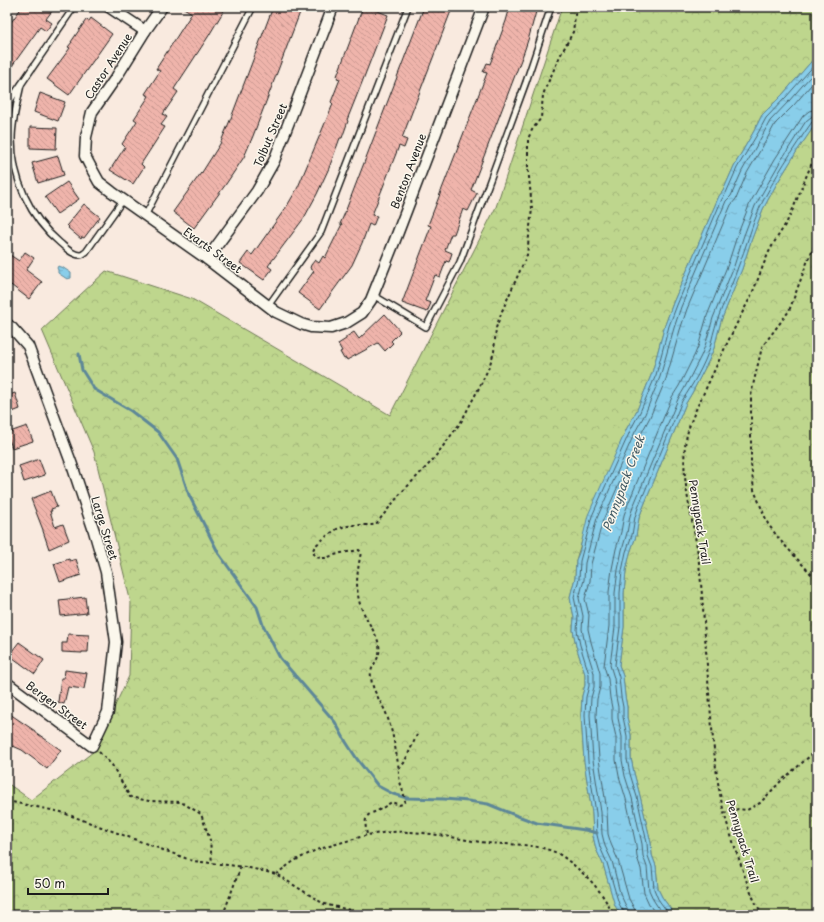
<svg xmlns="http://www.w3.org/2000/svg" width="824" height="922" viewBox="0 0 824 922" font-family="'Playpen Sans',sans-serif">
<style>
.forest{fill:url(#forest-crowns);stroke:#6d7954}
.water{fill:url(#water-ripples);stroke:#5d8798}
.lines{fill:none;stroke-linecap:round;stroke-linejoin:round}
.shore{stroke:#48636e;stroke-width:1}
.stream{stroke:#5d8798;stroke-width:3}
.building{fill:url(#building-back-hatch);stroke:#1c1c1c}
.lane-casing{stroke:#1c1c1c;stroke-width:8}
.street-casing{stroke:#1c1c1c;stroke-width:13}
.path{stroke:#1c1c1c;stroke-width:2;stroke-dasharray:3 3;stroke-linecap:butt}
.lane{stroke:#fbf7ec;stroke-width:5}
.street{stroke:#fbf7ec;stroke-width:10}
.labels{text-anchor:middle;dominant-baseline:central;stroke-width:3;stroke-linejoin:round;paint-order:stroke}
.street-label{font-size:11px;fill:#1c1c1c;stroke:#fbf7ec}
.water-label{font-size:12px;font-style:italic;fill:#425a64;stroke:#fbf7ec}
</style>
<defs>
<pattern id="forest-crowns" width="20" height="18" patternUnits="userSpaceOnUse"><rect width="20" height="18" fill="#bed68d"/><path d="M2 6a3 3 0 1 1 6 0M12 15a3 3 0 1 1 6 0" fill="none" stroke="#a3b779"/></pattern>
<pattern id="water-ripples" width="26" height="14" patternUnits="userSpaceOnUse"><rect width="26" height="14" fill="#89ceea"/><path d="M2 4q2-2 4 0t4 0M15 11q2-2 4 0t4 0" fill="none" stroke="#76b0c8"/></pattern>
<pattern id="building-back-hatch" width="6" height="6" patternUnits="userSpaceOnUse"><rect width="6" height="6" fill="#efb4ab"/><path d="M-1 5l2 2M0 0l6 6M5-1l2 2" fill="none" stroke="#cc9a93"/></pattern>
</defs>
<rect width="100%" height="100%" fill="#f9eadf"/>
<filter id="ink" filterUnits="userSpaceOnUse"><feTurbulence type="fractalNoise" baseFrequency=".025" numOctaves="2"/><feDisplacementMap in="SourceGraphic" scale="8" xChannelSelector="R" yChannelSelector="G"/><feConvolveMatrix kernelMatrix="1 2 1 2 8 2 1 2 1" color-interpolation-filters="sRGB"/></filter>
<g filter="url(#ink)">
<g class="forest">
<polygon points="562,7 817,7 817,55 783,94 762,115 754,131 734,166 723,191 719,196 673,303 665,325 652,373 637,410 627,428 603,484 594,502 576,560 575,578 570,597 571,603 574,617 573,630 576,646 585,674 585,685 582,696 581,715 584,761 592,813 593,836 596,849 603,864 615,905 621,915 7,915 7,783 31,800 93,752 129,676 131,603 94,452 42,330 106,271 192,299 390,415 496,207"/>
<polygon points="817,122 817,915 673,915 670,908 662,897 658,889 656,866 652,855 651,843 640,796 634,773 631,758 631,735 627,717 627,707 625,696 623,676 619,665 624,627 624,593 626,571 630,553 636,536 639,518 642,510 686,403 692,393 709,360 714,348 721,321 742,269 751,241 763,209 776,185 797,151"/>
</g>
<g class="water">
<polygon points="817,55 817,122 797,151 776,185 763,209 751,241 742,269 721,321 714,348 709,360 692,393 686,403 642,510 639,518 636,536 630,553 626,571 624,593 624,627 619,665 623,676 625,696 627,707 627,717 631,735 631,758 634,773 640,796 651,843 652,855 656,866 658,889 662,897 670,908 673,915 621,915 615,906 603,864 596,849 593,836 592,813 584,761 581,715 582,696 585,685 585,674 576,646 573,630 574,617 571,603 570,597 575,578 576,560 579,553 588,515 627,428 637,410 652,373 665,325 673,303 719,196 723,191 734,166 754,131 762,115 783,94"/>
<polygon points="58,266 60,267 62,267 71,273 71,278 67,279 58,273 58,270 57,268"/>
</g>
<g class="lines">
<g class="shore">
<polyline points="624,915 624,912 619,904 616,894 607,863 600,847 597,835 596,813 588,761 585,715 586,697 589,686 589,674 580,645 577,630 578,616 574,597 579,579 580,561 592,516 631,429 640,412 656,375 669,326 677,305 722,199 726,193 737,168 758,133 766,118 786,97 817,62"/>
<polyline points="629,915 628,910 624,902 620,893 612,861 605,846 602,834 601,812 593,760 590,715 591,698 594,687 594,673 585,644 582,629 583,616 579,598 584,580 585,563 597,518 635,432 645,414 660,377 674,328 681,307 726,201 731,196 742,171 762,136 770,121 789,101 809,78 817,70"/>
<polyline points="635,915 635,910 629,899 618,860 611,844 608,834 607,811 599,759 596,715 597,699 600,687 600,673 591,642 588,629 589,615 585,599 590,581 591,564 603,520 641,434 650,417 666,379 680,330 687,309 731,205 736,199 747,173 767,139 775,124 794,105 817,78"/>
<polyline points="656,915 649,904 644,893 641,869 637,857 636,845 626,799 619,776 616,760 616,737 612,719 612,708 610,698 608,679 604,666 609,626 609,592 612,569 616,549 621,532 624,515 628,504 672,397 679,386 695,354 699,344 707,316 728,264 737,236 750,203 775,159 803,116 809,111 817,109"/>
<polyline points="663,915 654,901 649,890 647,867 643,856 642,844 632,798 625,776 622,760 622,737 618,718 618,707 616,697 614,678 610,665 615,627 615,593 618,570 622,550 627,533 630,516 633,507 678,399 684,389 701,356 705,346 713,318 734,266 743,238 755,206 780,162 806,121 811,117 817,115"/>
<path d="M668 915 666 910 658 899 654 889 652 867 648 856 647 843 637 797 630 774 627 759V736L623 717V707L621 697 619 677 615 665 620 627V593L622 571 626 552 632 535 635 517 638 508 682 401C693 384 704 366 710 347 712 339 714 330 717 321 723 303 732 286 738 267 746 248 751 227 760 207 774 178 793 149 812 122L814 121 817 120"/>
</g>
<polyline class="stream" points="79,354 82,370 94,389 131,411 158,432 177,459 189,495 219,554 257,607 263,625 280,658 335,722 346,742 357,759 378,786 393,794 407,798 444,799 468,801 488,804 515,815 537,823 585,830 597,833"/>
</g>
<g class="building">
<polygon points="22,7 55,7 46,19 52,23 46,31 40,27 7,73 7,28"/>
<polygon points="182,7 226,7 208,37 174,89 178,92 163,114 167,117 161,125 165,127 141,164 144,167 133,184 110,170 125,147 122,144 137,121 134,119 149,96 145,94 160,71 156,69 192,13"/>
<polygon points="273,7 302,7 253,136 244,157 226,184 194,228 173,212 201,173 201,174 220,144 231,118"/>
<polygon points="363,7 367,7 388,15 361,85 347,120 348,121 342,138 340,138 329,168 317,194 304,218 268,266 272,269 264,280 240,263 248,252 252,255 287,206 298,187 333,104 331,102 340,79 337,78 338,76 337,76"/>
<polygon points="424,7 450,7 449,10 451,11 402,138 407,140 404,148 399,146 372,215 377,216 373,226 369,224 362,243 352,265 320,309 298,293 314,271 310,268 311,265 315,260 319,263 323,256 325,258 342,224 340,224 344,215"/>
<polygon points="510,7 532,7 537,8 529,37 524,52 471,190 477,193 468,211 463,209 454,234 451,234 445,250 452,253 449,262 446,261 440,277 435,275 425,301 431,303 427,312 402,303 431,226 428,225 487,73 483,72 487,63 490,64 506,21"/>
<polygon points="91,18 112,34 69,95 47,79 70,48 68,47 72,42 71,42 86,20 89,21"/>
<polygon points="40,93 65,102 58,121 34,112"/>
<polygon points="30,127 57,128 56,149 30,148"/>
<polygon points="58,156 64,175 38,183 32,163"/>
<polygon points="67,182 79,199 57,214 45,197"/>
<polygon points="84,204 100,217 84,238 82,237 81,239 68,228 69,227 67,225"/>
<polygon points="25,252 34,258 26,270 42,282 29,299 7,282 7,253 19,261"/>
<polygon points="385,314 400,331 399,332 400,332 391,341 393,343 385,351 378,343 347,360 346,358 344,359 340,352 342,351 338,344 346,339 346,337 354,332 359,339"/>
<polygon points="15,393 20,409 7,414 7,396"/>
<polygon points="27,426 33,441 12,448 7,433"/>
<polygon points="39,459 45,475 24,482 19,466"/>
<polygon points="51,491 57,507 51,509 52,511 50,511 55,527 63,524 69,540 49,549 43,531 43,530 31,499"/>
<polygon points="69,559 70,561 76,559 81,575 60,582 54,564"/>
<polygon points="85,597 87,613 61,616 59,600"/>
<polygon points="68,634 89,635 88,652 82,652 82,653 62,652 62,643 67,643"/>
<polygon points="19,642 44,660 35,674 9,655"/>
<polygon points="65,670 87,673 84,689 68,687 64,704 58,702 61,678 64,678"/>
<polygon points="7,712 35,731 35,732 61,750 47,769 22,750 13,746 7,755"/>
</g>
<g class="lines">
<g class="lane-casing">
<g id="lane">
<path d="M21 85C17 103 12 121 12 139 12 178 30 218 60 243 65 247 72 255 80 255 83 255 84 253 86 252L123 200"/>
<polyline points="7,105 74,7"/>
<polyline points="145,216 253,7"/>
<polyline points="373,295 426,327 460,262 526,82 551,7"/>
<polyline points="268,306 321,232 408,7"/>
</g>
</g>
<g class="street-casing">
<g id="street">
<polyline points="109,7 145,31"/>
<polyline points="162,7 145,31 117,76 92,112 86,137 85,156 89,164 99,182 112,192 207,259 276,312 301,324 311,327 331,328 346,323 362,313 371,300 395,240 484,7"/>
<polyline points="207,259 257,191 274,161 333,7"/>
<polyline points="7,324 12,328 28,346 72,465 94,531 106,572 116,642 108,712 92,746 7,683"/>
</g>
</g>
<g class="path">
<path d="M576 7 573 32 560 56 546 87 543 95 541 118 532 130 528 139V167L532 208 527 255 502 311 496 328 494 352 489 367 480 386 461 422 432 461 401 493 376 524 372 525H353L343 527 337 529 328 535 315 546 313 550 314 554 316 557 321 558H325L341 553 359 550 361 552C358 568 355 584 359 600 360 606 363 612 366 617 370 626 377 635 379 645 382 660 369 665 371 677 372 691 381 701 386 713 393 732 396 751 399 770 398 782 404 790 405 801L403 804 399 805 392 802C388 804 383 808 379 810 376 812 373 812 370 814 363 818 366 828 367 835 381 833 395 831 409 832 436 833 462 840 488 843 511 845 535 843 557 853 564 857 570 862 576 867 594 883 603 893 613 915"/>
<polyline points="817,240 808,260 789,311 762,347 754,381 751,396 751,464 754,490 768,524 780,540 812,575 817,579"/>
<polyline points="99,752 112,765 130,797 149,801 181,802 201,814 210,840 212,863"/>
<polyline points="399,769 404,763 417,735"/>
<polyline points="7,801 61,812 193,861 245,867 276,874 324,904 371,915"/>
<polyline points="724,813 738,809 747,810 760,803 781,781 817,750"/>
<polyline points="276,874 294,861 316,850 367,835"/>
<polyline points="223,915 241,866"/>
<path d="M763 915C751 898 746 879 739 859 733 841 726 823 722 804 715 772 713 738 710 705 706 658 704 610 699 563 695 524 681 486 685 446 688 422 698 406 708 384 721 356 734 328 749 300 757 284 762 266 770 250 776 238 784 228 790 216 799 195 807 173 817 152"/>
</g>
<use href="#lane" class="lane"/>
<use href="#street" class="street"/>
</g>
</g>
<g class="labels">
<g class="street-label">
<text transform="translate(108 66) rotate(-57)">Castor Avenue</text>
<text transform="translate(270 135) rotate(-67)">Tolbut Street</text>
<text transform="translate(408 171) rotate(-69)">Benton Avenue</text>
<text transform="translate(213 250) rotate(36)">Evarts Street</text>
<text transform="translate(700 522) rotate(81)">Pennypack Trail</text>
<text transform="translate(105 528) rotate(73)">Large Street</text>
<text transform="translate(57 705) rotate(36)">Bergen Street</text>
<text transform="translate(743 841) rotate(73)">Pennypack Trail</text>
</g>
<g class="water-label">
<text transform="translate(623 483) rotate(-70)">Pennypack Creek</text>
</g>
</g>
<rect width="824" height="922" fill="none" stroke="#fbf7ec" stroke-width="24"/>
<rect x="12" y="12" width="800" height="898" fill="none" stroke="#1c1c1c" stroke-width="1.5" filter="url(#ink)"/>
<path d="M28 888v6h80v-6" fill="none" stroke="#1c1c1c" stroke-width="2"/>
<text x="34" y="888" font-size="12" fill="#1c1c1c" stroke="#fbf7ec" stroke-width="3" paint-order="stroke">50 m</text>
</svg>
